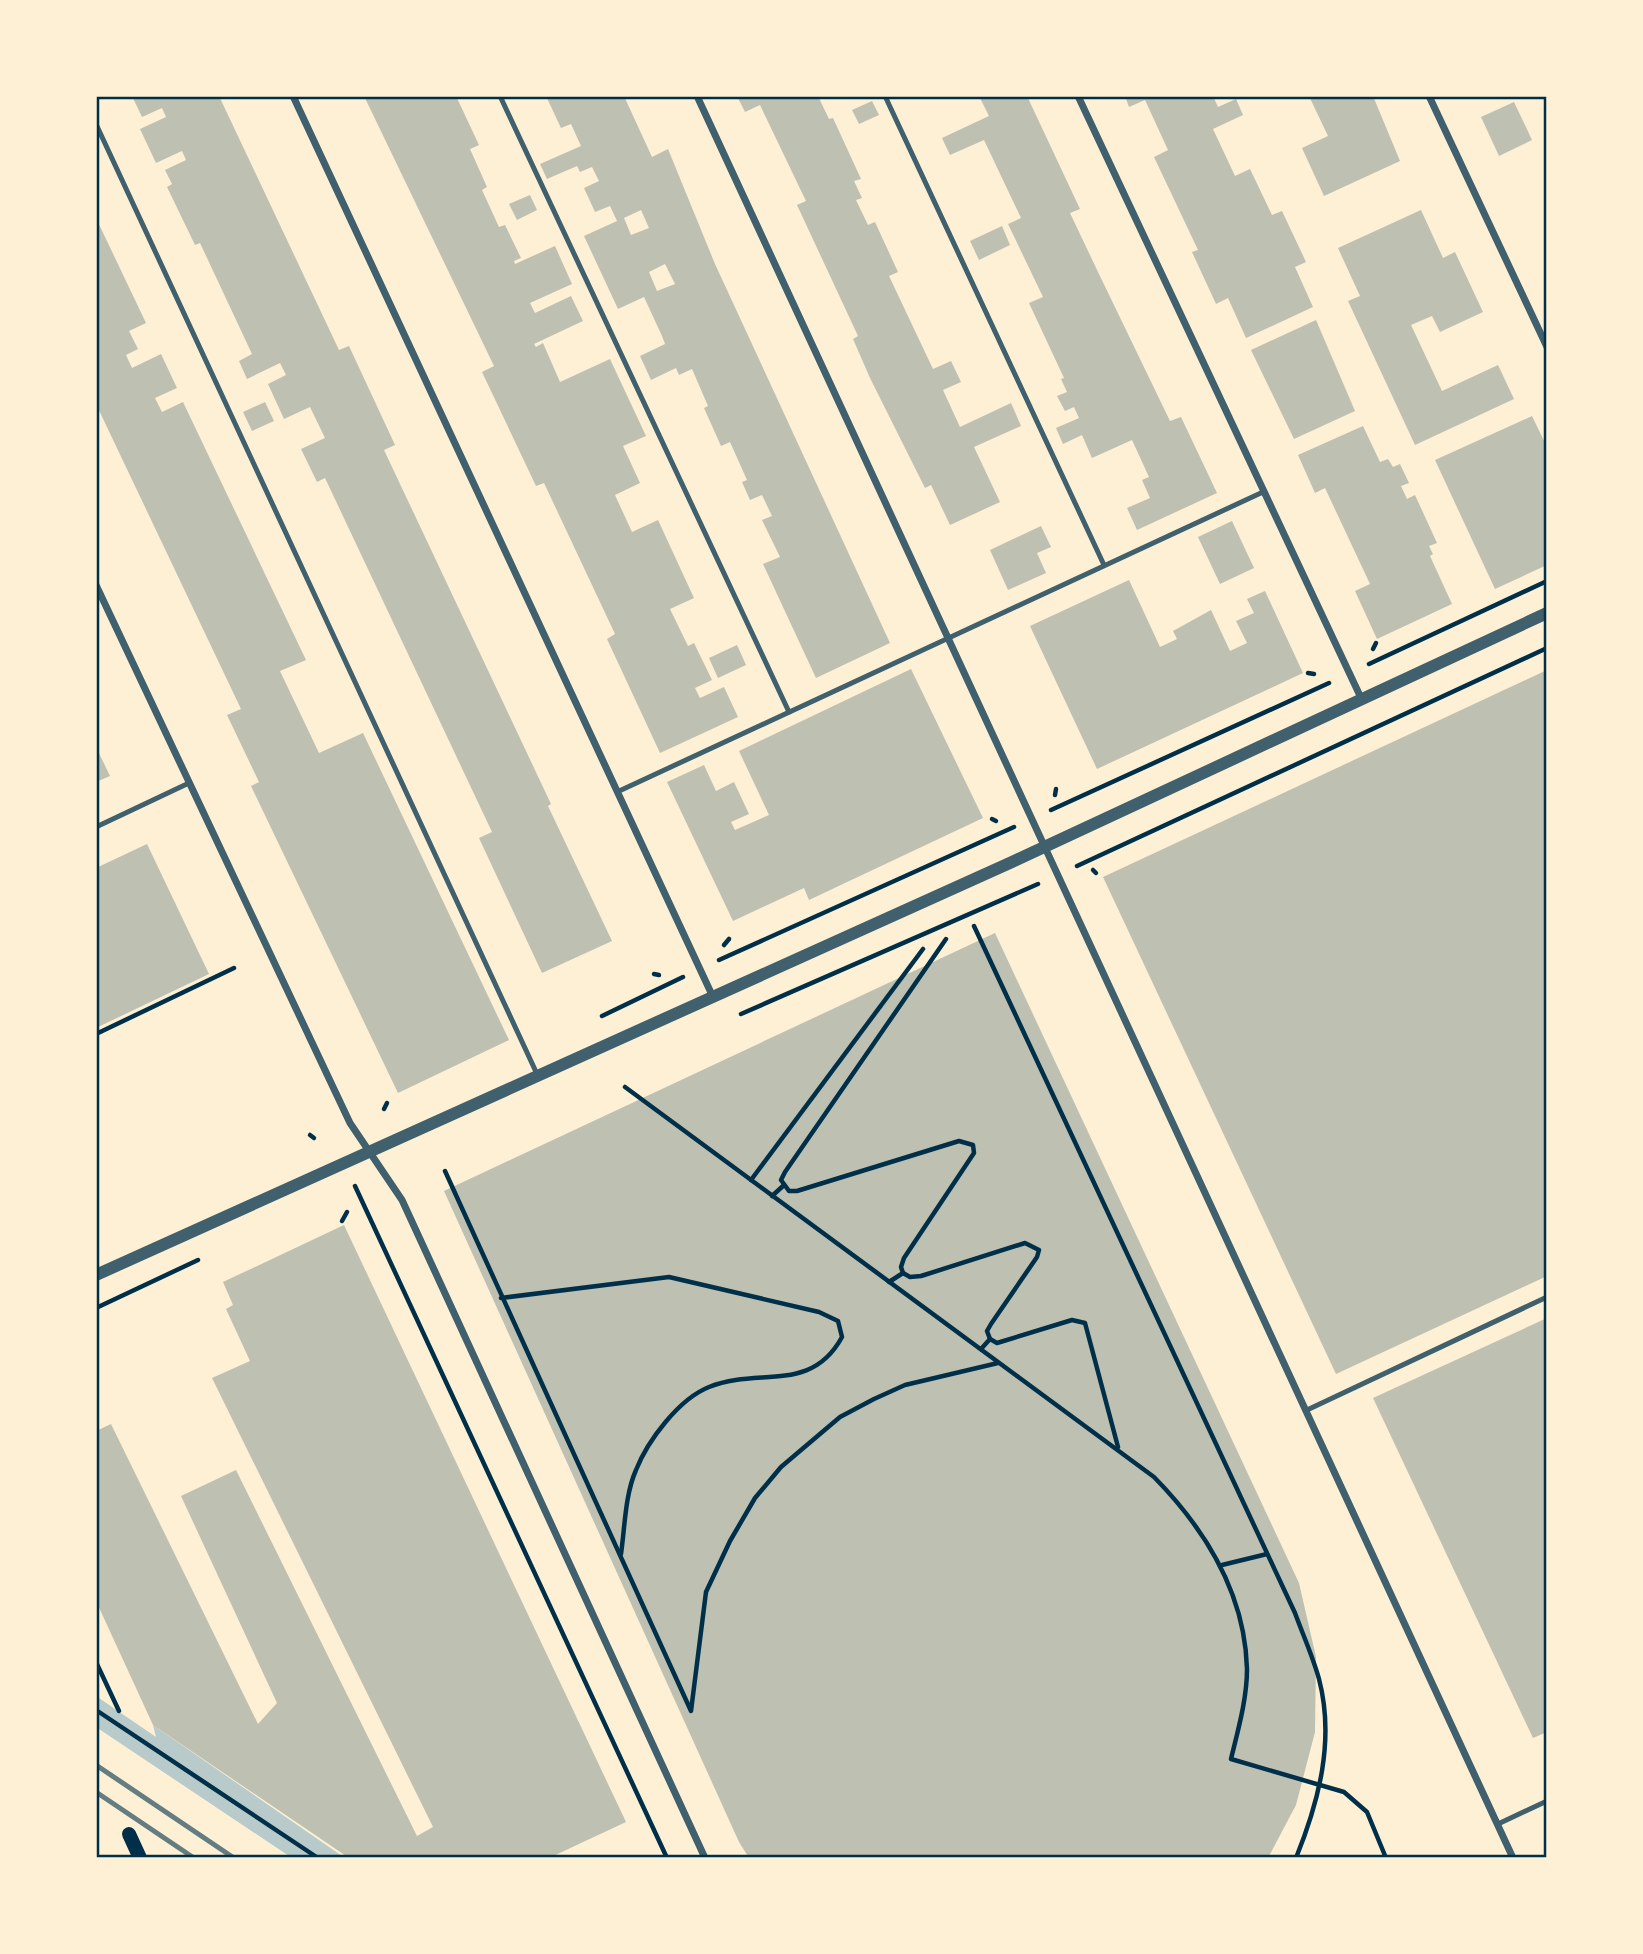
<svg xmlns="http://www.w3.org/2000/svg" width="1643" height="1954" viewBox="0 0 1643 1954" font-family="'Nunito Sans',sans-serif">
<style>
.green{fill:#b9caca}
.building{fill:#bec0b2;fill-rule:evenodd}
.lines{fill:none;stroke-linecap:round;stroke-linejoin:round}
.path{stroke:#003049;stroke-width:4.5}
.service{stroke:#3f606c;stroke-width:5}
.minor{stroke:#3f606c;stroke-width:7}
.tertiary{stroke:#3f606c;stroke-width:12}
.secondary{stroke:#003049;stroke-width:14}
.rail{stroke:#657d81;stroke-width:5}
.neatline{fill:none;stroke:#003049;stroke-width:2.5}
</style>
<rect width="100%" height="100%" fill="#fdf0d5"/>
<polygon class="green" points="96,1696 156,1737 153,1725 345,1858 292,1858 96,1727"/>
<g class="building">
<polygon points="132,96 219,96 339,350 349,346 395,445 384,450 551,804 548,806 612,941 542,973 479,838 492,832 325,478 317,482 301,449 325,438 310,407 284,419 268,384 286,375 280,363 247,379 239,361 252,354 200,243 195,245 167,187 172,184 165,170 186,160 182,151 156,163 140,129 166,117 162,108 142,117"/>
<polygon points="364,96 456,96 479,145 470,149 487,187 482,190 499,227 505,225 521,258 514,261 515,264 555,246 572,284 530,303 535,313 571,296 583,321 534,344 536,347 543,343 560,382 610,359 646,436 623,446 640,483 615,495 632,532 658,520 694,598 670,609 688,646 694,643 712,680 695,688 700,698 724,687 738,717 660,753 607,639 615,634 544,483 536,486 482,372 494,366"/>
<path d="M546 96H624L652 157 668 149 715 264 890 643 816 678 763 564 780 557 762 520 772 516 762 495 750 500 742 482 747 480 730 442 721 446 704 408 708 406 692 369 679 375 676 368 651 380 640 356 665 344 662 336 644 297 618 309 584 236 617 221 610 206 595 212 584 188 599 181 592 167 580 172 577 166 547 179 540 164 581 146 571 124 561 128ZM641 210 649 228 631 235 624 218ZM665 264 675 284 657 291 649 272Z"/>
<polygon points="737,96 818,96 829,119 833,118 861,179 854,181 862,198 856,200 868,225 875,222 898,272 889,276 933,369 951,361 961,382 943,390 960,427 1011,403 1021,426 974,447 1000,502 950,525 931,485 925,488 870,378 853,339 858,336 797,205 806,201 760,105 745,112"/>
<polygon points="979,96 1027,96 1080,209 1070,213 1098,272 1170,421 1181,417 1217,493 1137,530 1127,508 1150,498 1142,480 1149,477 1132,440 1092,458 1082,435 1063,444 1056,428 1079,418 1074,407 1065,411 1057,396 1067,392 1061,379 1064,378 1029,303 1043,297 1008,224 1021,218 984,140 950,155 942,138 989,116"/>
<polygon points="1125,96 1213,96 1218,107 1236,99 1243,115 1213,129 1235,176 1250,169 1272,215 1282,211 1306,262 1295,267 1313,307 1246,338 1228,298 1216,304 1192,252 1198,250 1154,157 1168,150 1145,100 1129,107"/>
<polygon points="1309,96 1373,96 1400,161 1324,196 1302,148 1328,136"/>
<polygon points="872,101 879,115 859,124 852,110"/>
<polygon points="1514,102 1532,140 1499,156 1481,117"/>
<polygon points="530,195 537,210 517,220 509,204"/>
<polygon points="1421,210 1443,258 1455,252 1483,312 1440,332 1432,316 1411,325 1442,391 1498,365 1514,399 1415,445 1348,301 1360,296 1338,248"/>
<polygon points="96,218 146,323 129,331 138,349 126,355 132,368 161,354 177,388 155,398 162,412 183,402 306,660 280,671 319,753 363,733 509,1040 398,1093 251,786 259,782 227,715 241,709 96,404"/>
<polygon points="1002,226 1010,245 979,260 970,241"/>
<polygon points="1316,320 1355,411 1294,439 1251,350"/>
<polygon points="265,402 274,421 252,431 243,412"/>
<polygon points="1532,416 1547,447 1547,565 1495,589 1435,460"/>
<polygon points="1363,426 1380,462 1388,459 1393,467 1400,464 1409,483 1401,486 1407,499 1415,495 1437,543 1429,546 1433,554 1430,556 1452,604 1377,639 1355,591 1370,584 1325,488 1315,493 1298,455"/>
<polygon points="1232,521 1254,568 1220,584 1198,537"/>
<polygon points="1041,526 1051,547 1037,553 1046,573 1008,590 990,550"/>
<polygon points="1129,580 1160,647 1177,639 1173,631 1211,610 1230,651 1247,643 1236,621 1254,613 1247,599 1265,591 1303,673 1097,769 1030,626"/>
<polygon points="737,645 746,665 718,678 709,658"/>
<polygon points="911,669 983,818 809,900 804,888 733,921 667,782 704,765 716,791 734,782 749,814 731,822 735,830 769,815 739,751"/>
<polygon points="1547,670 1547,1276 1336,1374 1103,877"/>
<polygon points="96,747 110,776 96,782"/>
<polygon points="147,844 209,974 96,1028 96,868"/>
<polygon points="995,933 1299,1583 1316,1657 1315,1732 1296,1805 1268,1858 749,1858 739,1842 444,1191"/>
<polygon points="344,1225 626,1822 549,1858 349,1858 153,1725 96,1601 96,1431 111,1424 258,1724 277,1703 181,1496 236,1470 417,1836 433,1827 212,1378 250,1361 226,1309 233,1305 223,1282"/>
<polygon points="1547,1318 1547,1732 1533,1738 1373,1398"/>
</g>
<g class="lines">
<g class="path">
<polyline points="1373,649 1376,643"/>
<polyline points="1369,664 1547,581"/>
<polyline points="1308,673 1314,674"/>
<polyline points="1055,795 1056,789"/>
<polyline points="1051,810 1329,683"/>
<polyline points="992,819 996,821"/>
<polyline points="1077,866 1547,648"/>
<polyline points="1093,870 1096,873"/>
<path d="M974 926 1295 1613C1303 1635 1313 1657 1319 1679 1335 1740 1319 1801 1296 1858"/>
<polyline points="946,939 785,1172 781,1180 789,1191 797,1191 959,1141 973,1145 974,1153 904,1258 901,1267 903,1273 910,1277 921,1276 1025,1243 1039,1250 1037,1257 991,1324 987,1331 990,1339 997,1343 1072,1320 1085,1323 1118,1447"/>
<polyline points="724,945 729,939"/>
<polyline points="719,960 1014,827"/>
<polyline points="654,974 659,975"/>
<polyline points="741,1014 1038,884"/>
<polyline points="602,1016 683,977"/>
<polyline points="96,1034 234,968"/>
<path d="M625 1087 1154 1477C1206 1530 1245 1593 1247 1669 1247 1699 1238 1730 1231 1759L1344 1792 1367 1812 1386 1858"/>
<polyline points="384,1109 387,1103"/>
<polyline points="310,1135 314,1138"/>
<polyline points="445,1171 691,1711 706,1592 730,1541 755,1498 781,1467 840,1417 874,1399 905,1385 998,1363"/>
<polyline points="751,1180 923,949"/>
<polyline points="355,1186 667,1858"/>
<polyline points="772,1196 783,1186"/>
<polyline points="342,1221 347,1212"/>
<polyline points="889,1282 903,1273"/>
<path d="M501 1298 669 1277 819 1312 838 1321 842 1337C811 1394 759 1367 709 1387 679 1399 648 1440 636 1470 625 1495 625 1526 621 1554"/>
<polyline points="96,1308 198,1260"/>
<polyline points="981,1349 990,1339"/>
<polyline points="1222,1565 1267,1554"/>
<polyline points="96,1662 119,1711"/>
<polyline points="96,1710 318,1858"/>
</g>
<g class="service">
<polyline points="500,96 789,712"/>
<polyline points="885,96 1104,565"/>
<polyline points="96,124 537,1074"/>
<polyline points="617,792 1263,492"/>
<polyline points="96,827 189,783"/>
<polyline points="1307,1410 1547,1297"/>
<polyline points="1498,1824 1547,1801"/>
</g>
<g class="minor">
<polyline points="293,96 713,997"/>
<polyline points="697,96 1513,1858"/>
<polyline points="1078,96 1362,700"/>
<polyline points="1429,96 1547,347"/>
<polyline points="96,585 350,1123 402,1200 705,1858"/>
</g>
<polyline class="tertiary" points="96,1275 1012,862 1547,613"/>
<polyline class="secondary" points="129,1834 140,1858"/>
<g class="rail">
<polyline points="96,1765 234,1858"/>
<polyline points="96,1792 194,1858"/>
</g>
</g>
<rect width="1643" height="1954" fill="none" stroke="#fdf0d5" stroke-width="196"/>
<rect x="98" y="98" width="1447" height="1758" class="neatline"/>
</svg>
